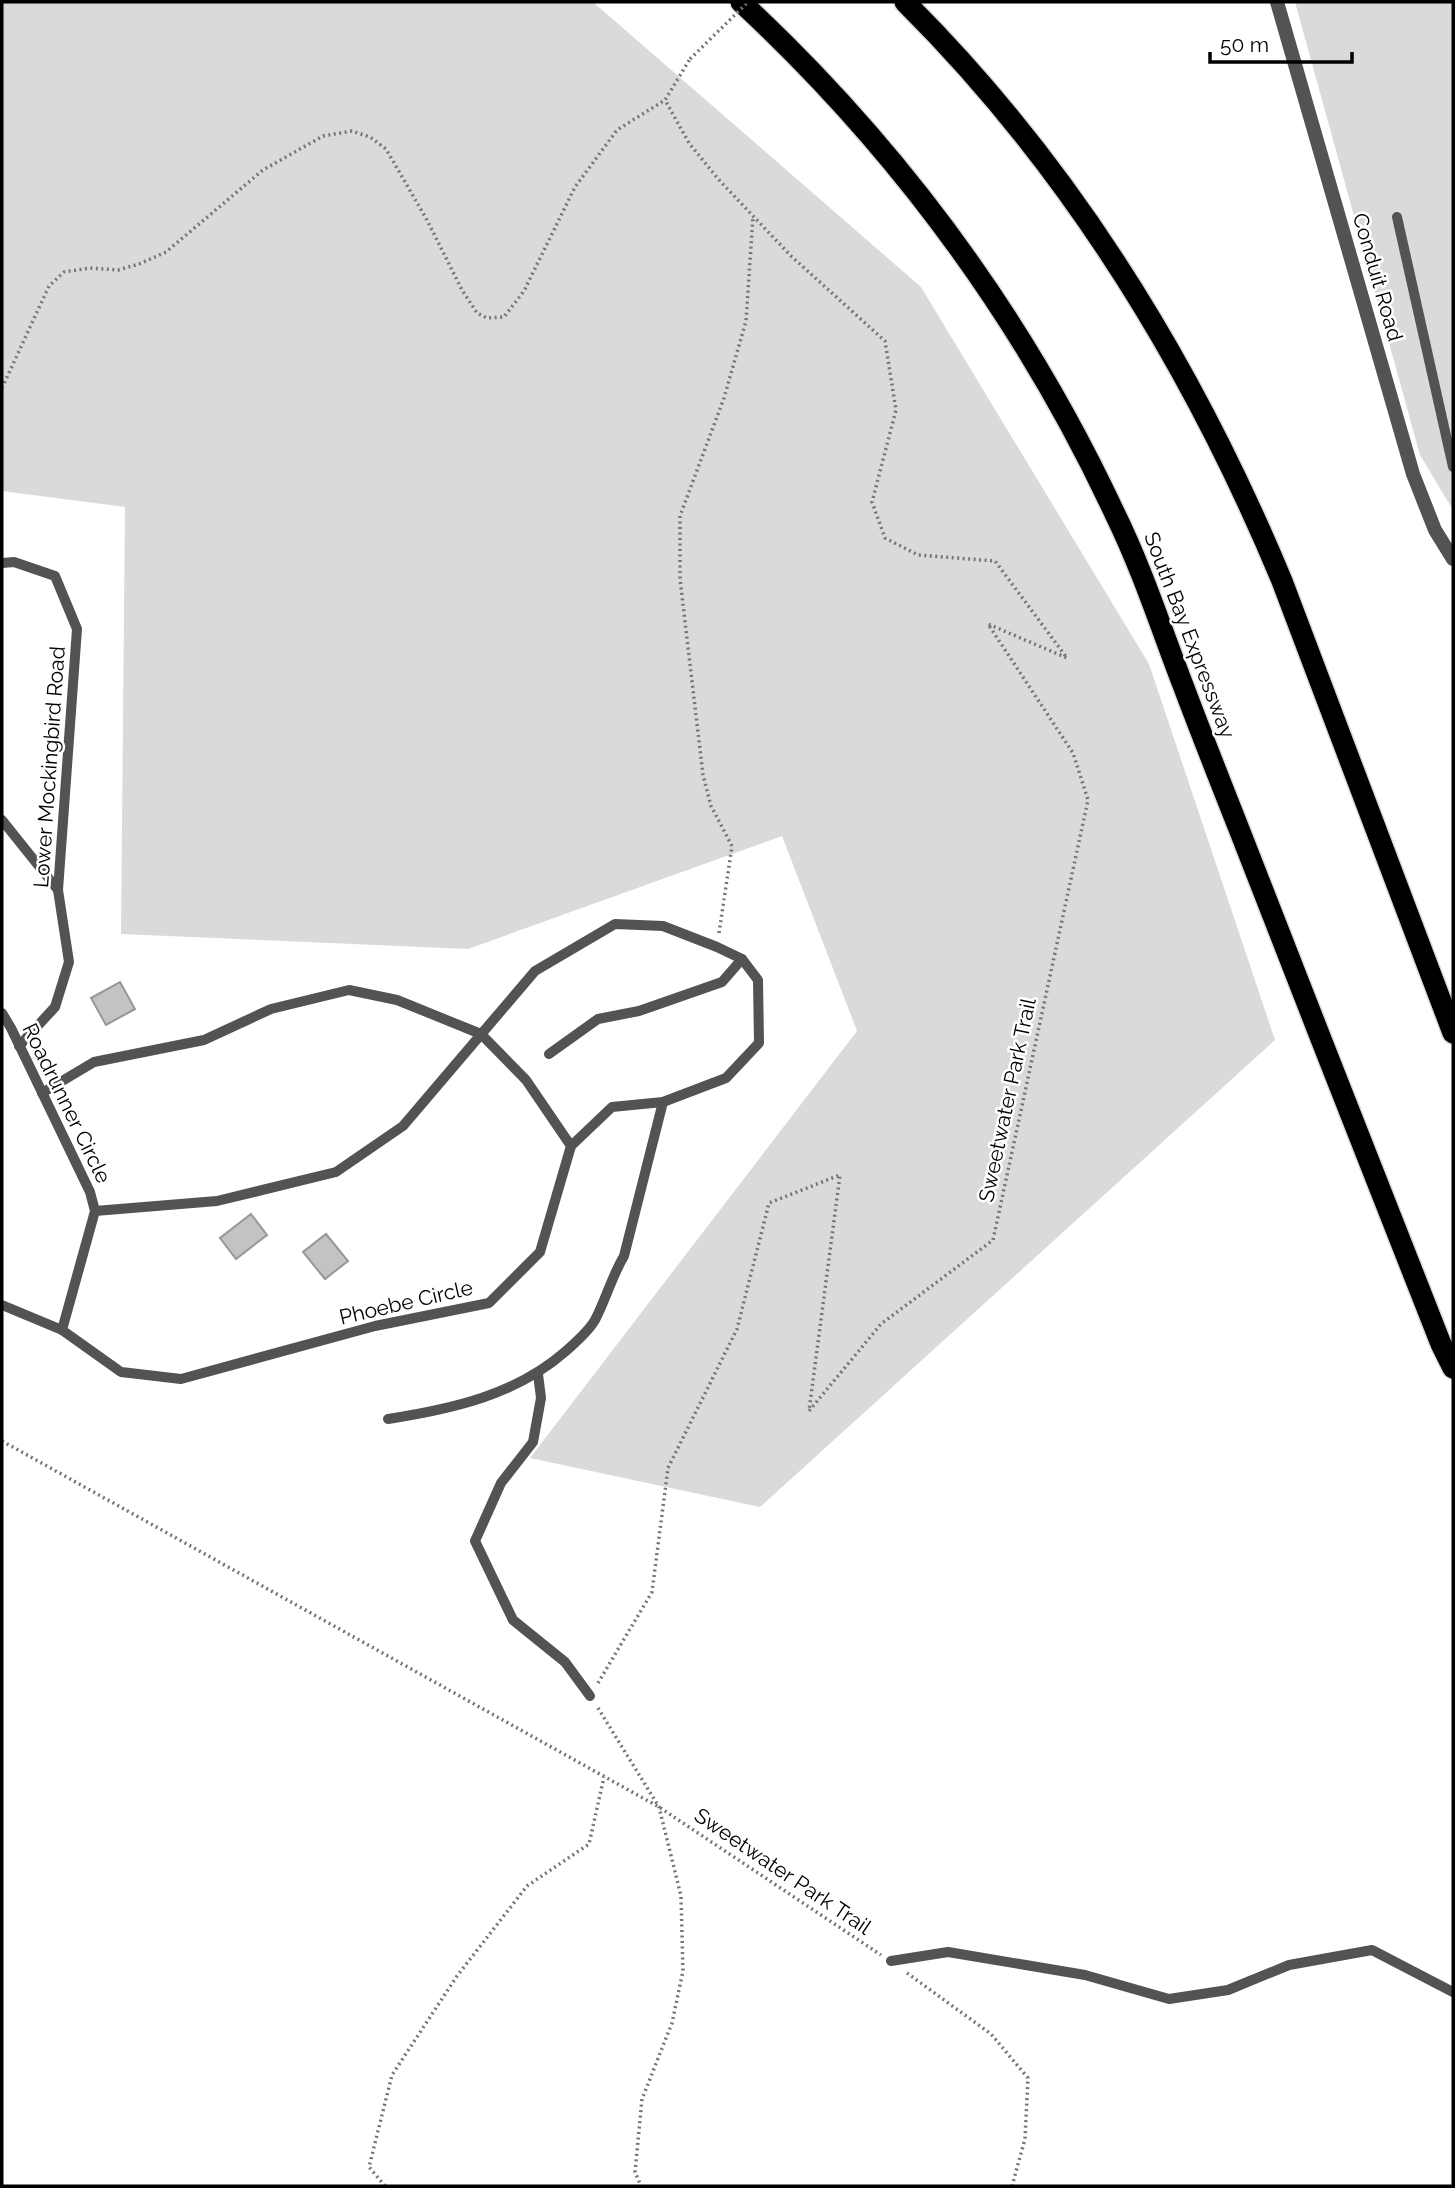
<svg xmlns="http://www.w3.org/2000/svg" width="1455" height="2188" viewBox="0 0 1455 2188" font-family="Raleway,sans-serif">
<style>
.green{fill:#dadada}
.building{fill:#c3c3c3;stroke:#979797;stroke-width:2}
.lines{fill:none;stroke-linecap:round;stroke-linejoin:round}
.highway-casing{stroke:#dbdbdb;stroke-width:24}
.path{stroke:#757575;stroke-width:3.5;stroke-dasharray:2 3.5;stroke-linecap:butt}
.lane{stroke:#535353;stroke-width:10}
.street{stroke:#535353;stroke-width:14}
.highway{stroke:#000;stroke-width:21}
.path-bridge{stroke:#757575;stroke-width:3.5;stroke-dasharray:2 3.5;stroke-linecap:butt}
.labels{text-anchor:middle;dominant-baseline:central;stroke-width:5;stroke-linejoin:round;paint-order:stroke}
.street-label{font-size:21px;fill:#000;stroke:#fff}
</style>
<rect width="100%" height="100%" fill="#fff"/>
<g class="green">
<polygon points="2,2 593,2 921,287 1149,664 1275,1040 760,1507 530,1458 857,1031 782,836 468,949 121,934 125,507 2,491"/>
<polygon points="1295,2 1453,2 1453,510 1420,455"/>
</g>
<g class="building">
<polygon points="120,982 135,1009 106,1025 91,998"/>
<polygon points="251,1214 267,1235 236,1259 220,1238"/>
<polygon points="326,1234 348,1261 325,1279 303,1252"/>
</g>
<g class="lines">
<g class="highway-casing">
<g id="highway">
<path d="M741 2C898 148 1024 319 1115 514 1142 569 1161 628 1183 685 1201 733 1220 781 1239 829 1306 1001 1373 1172 1441 1344L1453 1368"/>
<path d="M905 2C1070 166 1193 367 1282 581L1453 1033"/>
</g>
</g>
<g class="path">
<polyline points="2,388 49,286 64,272 90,268 118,270 139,264 166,252 263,170 323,136 352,131 370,137 386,149 427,220 462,290 477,313 487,318 504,317 524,291 575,187 617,130 665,100 690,59"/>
<polyline points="719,933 732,846 711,806 703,775 680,579 680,516 724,398 746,321 753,216"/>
<polyline points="2,1441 659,1807 881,1955"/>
<polyline points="598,1683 652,1592 668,1468 737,1329 769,1203 840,1175 809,1411 881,1324 993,1240 1088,800 1073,753 988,624 1067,658 995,561 918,555 885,538 872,502 896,410 885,341 791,256 719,180 689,143 665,100"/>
<polyline points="598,1708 659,1807 681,1896 683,1971 672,2023 642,2099 635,2172 641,2186"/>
<polyline points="907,1973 991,2034 1028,2078 1025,2139 1012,2186"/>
<polyline points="385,2186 369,2167 392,2075 457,1976 527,1886 589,1844 604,1777"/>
</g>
<g class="lane">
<polyline points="1397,217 1453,467"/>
<polyline points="2,563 14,562 55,576 77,629 58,890 69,962 55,1007 19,1046"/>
<polyline points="2,820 58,890"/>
<polyline points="2,1013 11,1028 90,1192 95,1211 62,1330 121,1372 181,1379 375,1326 489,1303 540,1252 571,1146 612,1107 663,1102 726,1078 759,1043 758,980 742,959 717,947 663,926 615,924 535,971 403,1126 336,1172 217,1201 95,1211"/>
<polyline points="549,1054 598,1019 639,1011 722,982 742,959"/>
<polyline points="42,1093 94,1062 204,1040 271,1009 349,990 397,1000 481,1034 526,1080 571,1146"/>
<polyline points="2,1305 62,1330"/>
<polyline points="538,1374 541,1398 533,1442 501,1483 475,1541 513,1620 565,1662 590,1696"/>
<path d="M388 1419C452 1409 516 1395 566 1351 576 1342 588 1332 595 1320 606 1299 612 1276 624 1256L663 1102"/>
<polyline points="891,1961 948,1952 1085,1975 1169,1999 1228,1990 1289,1965 1372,1950 1453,1992"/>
</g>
<polyline class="street" points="1277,2 1413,474 1435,530 1453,559"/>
<use href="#highway" class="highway"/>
<polyline class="path-bridge" points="690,59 748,2"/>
</g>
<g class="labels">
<g class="street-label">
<text transform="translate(1378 277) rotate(74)">Conduit Road</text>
<text transform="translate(1190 635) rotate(69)">South Bay Expressway</text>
<text transform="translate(49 767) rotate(-86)">Lower Mockingbird Road</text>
<text transform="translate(1007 1100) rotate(-78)">Sweetwater Park Trail</text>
<text transform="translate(67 1103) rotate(64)">Roadrunner Circle</text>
<text transform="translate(406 1302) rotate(-13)">Phoebe Circle</text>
<text transform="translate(783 1871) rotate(34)">Sweetwater Park Trail</text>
</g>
</g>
<rect width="1455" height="2188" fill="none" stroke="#000000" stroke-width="7"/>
<path d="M1210 52v10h142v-10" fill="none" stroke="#000000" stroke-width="3.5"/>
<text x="1220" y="52" font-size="21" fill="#000000" stroke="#ffffff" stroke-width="5" paint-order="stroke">50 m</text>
</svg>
